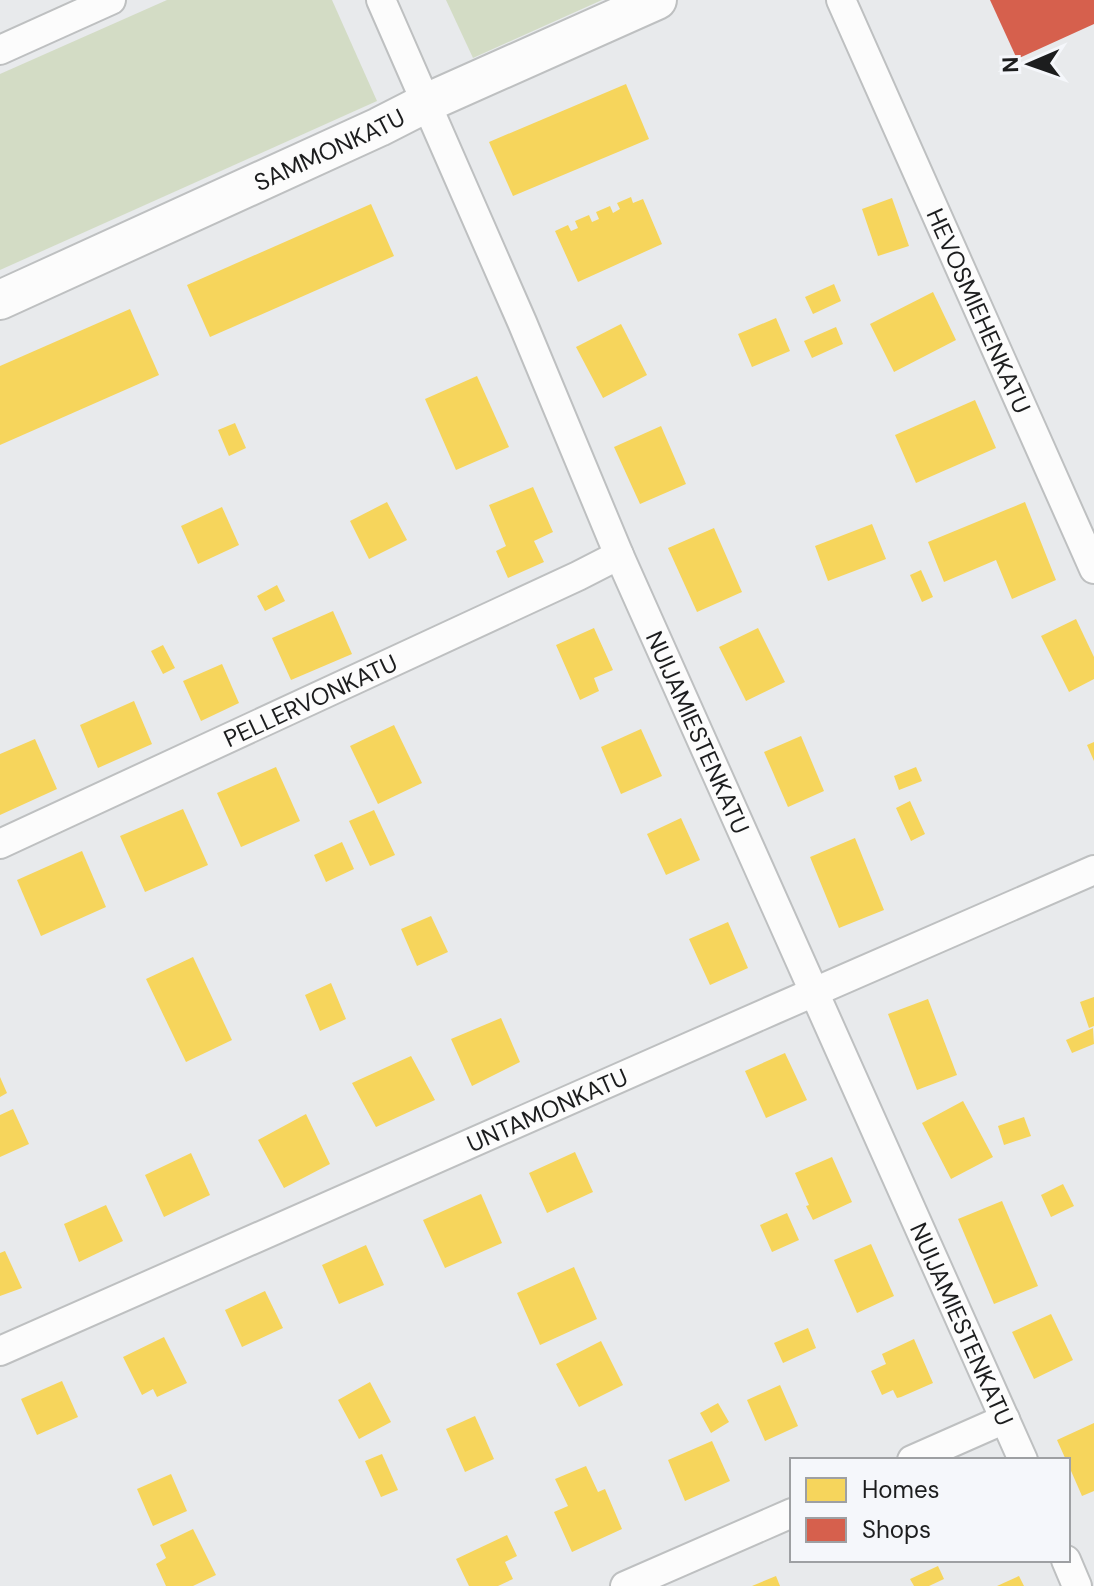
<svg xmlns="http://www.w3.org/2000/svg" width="1094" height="1586" viewBox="0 0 1094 1586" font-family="'DM Sans',sans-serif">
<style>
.green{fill:#d3dcc5}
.homes{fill:#f6d55c}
.shops{fill:#d6604d}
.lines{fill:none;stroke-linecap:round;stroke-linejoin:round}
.street-casing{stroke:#bec0c1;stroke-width:32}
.secondary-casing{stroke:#bec0c1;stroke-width:42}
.street{stroke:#fcfcfc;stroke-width:28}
.secondary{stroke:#fcfcfc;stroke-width:38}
.labels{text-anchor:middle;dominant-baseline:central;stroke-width:8;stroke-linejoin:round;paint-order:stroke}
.street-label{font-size:24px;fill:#1c1d1e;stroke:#f5f7fb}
</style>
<rect width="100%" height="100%" fill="#e8eaec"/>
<g class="green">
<polygon points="167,0 332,0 377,101 0,270 0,74"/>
<polygon points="446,0 602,0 473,58"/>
</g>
<g class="homes">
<polygon points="626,84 649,139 513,196 489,142"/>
<polygon points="631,197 633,203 643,199 662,244 578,282 555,231 568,225 571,231 578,228 575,221 589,215 592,222 599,219 596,212 610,206 613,213 620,209 617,203"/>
<polygon points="892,198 909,246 878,256 862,209"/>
<polygon points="371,204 394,256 210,337 187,285"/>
<polygon points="834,284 841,301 813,314 805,297"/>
<polygon points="933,292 956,340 894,372 870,324"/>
<polygon points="130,309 159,375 0,445 0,366"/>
<polygon points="776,318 790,351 752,367 738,334"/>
<polygon points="621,324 647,375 603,398 576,347"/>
<polygon points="836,327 843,344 812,358 804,341"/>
<polygon points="477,376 509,447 456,470 425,399"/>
<polygon points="975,400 996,448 916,483 895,435"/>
<polygon points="235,423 246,448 229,456 218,430"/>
<polygon points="661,426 686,484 640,504 614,447"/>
<polygon points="533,487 553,532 534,541 544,562 508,578 496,551 506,546 489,505"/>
<polygon points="387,502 407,540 369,559 350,521"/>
<polygon points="1025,502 1056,580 1012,599 996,560 944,582 928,542"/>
<polygon points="222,507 239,545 198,564 181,526"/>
<polygon points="872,524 886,559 828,581 815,546"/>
<polygon points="714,528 742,592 697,612 668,548"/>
<polygon points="921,570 933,597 922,602 910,575"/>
<polygon points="277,585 285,601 265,611 257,596"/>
<polygon points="333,611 352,654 291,680 272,638"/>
<polygon points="1076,619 1094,657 1094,679 1069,692 1041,636"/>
<polygon points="594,628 613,670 594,678 599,691 580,700 556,645"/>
<polygon points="758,628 785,682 746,701 719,647"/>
<polygon points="163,645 175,668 163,674 151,651"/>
<polygon points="222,664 239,703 201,721 183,681"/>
<polygon points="134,701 152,744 98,768 80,725"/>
<polygon points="394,725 422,783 378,804 350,746"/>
<polygon points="641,729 662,776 621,794 601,747"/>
<polygon points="801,736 824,791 788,807 764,752"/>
<polygon points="35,739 57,789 0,815 0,754"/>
<polygon points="1094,742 1094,761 1087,745"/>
<polygon points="276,767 300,821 241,847 217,793"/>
<polygon points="916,767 922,781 899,790 894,776"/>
<polygon points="910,801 925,834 911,841 896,808"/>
<polygon points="183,809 208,865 145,892 120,836"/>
<polygon points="374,810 395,855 370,866 349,821"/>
<polygon points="681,818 700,860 666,875 647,834"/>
<polygon points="855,838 884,910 839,928 810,857"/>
<polygon points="342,842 354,869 326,882 314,855"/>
<polygon points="82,851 106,907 41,936 17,880"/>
<polygon points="431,916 448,952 417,966 401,929"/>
<polygon points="728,922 748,968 710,985 689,939"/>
<polygon points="193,957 232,1040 186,1062 146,979"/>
<polygon points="331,983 346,1019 320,1031 305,995"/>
<polygon points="1094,997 1094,1026 1089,1028 1080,1002"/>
<polygon points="928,999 957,1075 917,1090 888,1014"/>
<polygon points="501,1018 520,1062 472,1086 451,1039"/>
<polygon points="1093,1028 1094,1044 1072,1053 1066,1040"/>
<polygon points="785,1053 807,1100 766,1118 745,1071"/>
<polygon points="411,1056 435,1100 376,1127 352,1083"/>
<polygon points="0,1077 7,1093 0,1097"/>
<polygon points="963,1101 993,1157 951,1179 922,1123"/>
<polygon points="13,1109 29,1144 0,1157 0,1115"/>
<polygon points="306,1114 330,1164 284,1188 258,1140"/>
<polygon points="1024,1117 1031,1136 1004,1145 998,1126"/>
<polygon points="575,1152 593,1192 547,1213 529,1173"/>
<polygon points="191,1153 210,1195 164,1217 145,1175"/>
<polygon points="832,1157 852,1202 813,1220 806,1206 809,1205 795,1173"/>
<polygon points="1063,1184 1074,1206 1051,1217 1041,1195"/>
<polygon points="481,1194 502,1243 445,1268 423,1220"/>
<polygon points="1002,1201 1038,1286 994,1304 958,1219"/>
<polygon points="106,1205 123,1241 79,1262 64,1224"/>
<polygon points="787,1213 799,1240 772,1252 760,1225"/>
<polygon points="871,1244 894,1296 857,1313 834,1260"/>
<polygon points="366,1245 384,1285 339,1304 322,1265"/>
<polygon points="5,1251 22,1288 0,1296 0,1253"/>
<polygon points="574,1267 597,1319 540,1345 517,1293"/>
<polygon points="265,1291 283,1328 242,1347 225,1310"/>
<polygon points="1051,1314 1073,1360 1034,1379 1012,1332"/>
<polygon points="808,1328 816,1348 783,1363 774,1343"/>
<polygon points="164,1337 187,1383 157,1397 153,1389 142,1395 123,1357"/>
<polygon points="914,1339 933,1383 901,1397 897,1398 893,1390 882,1395 871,1371 886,1364 882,1354"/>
<polygon points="601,1341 623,1385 579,1407 556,1364"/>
<polygon points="62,1381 78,1417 37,1435 21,1399"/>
<polygon points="370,1382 391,1422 359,1439 338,1400"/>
<polygon points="780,1385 798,1426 765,1441 747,1400"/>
<polygon points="718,1403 729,1422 711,1433 700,1413"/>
<polygon points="475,1416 494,1459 465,1472 446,1429"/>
<polygon points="1094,1423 1094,1491 1082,1496 1068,1464 1068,1460 1066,1460 1057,1440"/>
<polygon points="712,1441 730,1481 685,1501 668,1460"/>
<polygon points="382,1454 398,1490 381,1497 365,1461"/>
<polygon points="586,1466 598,1492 605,1489 622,1529 572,1552 554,1512 568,1506 555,1479"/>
<polygon points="171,1474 187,1511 153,1526 137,1489"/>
<polygon points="193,1529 216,1575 193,1586 166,1586 156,1564 166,1558 160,1545"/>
<polygon points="507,1535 517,1556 505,1562 513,1579 498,1586 469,1586 456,1559"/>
<polygon points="938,1566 944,1579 929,1586 914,1586 910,1579"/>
<polygon points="776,1576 780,1586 752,1586"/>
<polygon points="1019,1576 1024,1586 997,1586"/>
</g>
<polygon class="shops" points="990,0 1094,0 1094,24 1017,59"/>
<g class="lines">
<g class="street-casing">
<g id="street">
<path id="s1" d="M381 0 522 322 619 555 1023 1460"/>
<path id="s2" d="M841 0 1094 569"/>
<polyline points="0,50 111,0"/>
<path id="s3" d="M0 844 578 576 619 555"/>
<path id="s4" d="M0 1351 773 1010 1094 870"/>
<polyline points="912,1460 1005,1419"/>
<polyline points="1066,1560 1077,1586"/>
<polyline points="625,1586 792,1513"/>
</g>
</g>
<g class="secondary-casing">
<g id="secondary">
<path id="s5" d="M0 300 379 127 426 103 657 0"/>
</g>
</g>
<use href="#street" class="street"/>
<use href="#secondary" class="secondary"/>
</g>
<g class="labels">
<g class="street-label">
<text stroke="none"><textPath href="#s5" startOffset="362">SAMMONKATU</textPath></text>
<text stroke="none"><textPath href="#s2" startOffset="340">HEVOSMIEHENKATU</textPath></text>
<text stroke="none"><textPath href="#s3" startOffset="342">PELLERVONKATU</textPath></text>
<text stroke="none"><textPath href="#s1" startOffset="798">NUIJAMIESTENKATU</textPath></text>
<text stroke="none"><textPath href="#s4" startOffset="598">UNTAMONKATU</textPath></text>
<text stroke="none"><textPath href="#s1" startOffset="1446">NUIJAMIESTENKATU</textPath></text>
</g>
</g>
<rect x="790" y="1458" width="280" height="104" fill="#f5f7fb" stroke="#9ea0a3" stroke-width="2"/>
<rect x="806" y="1478" width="40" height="24" fill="#f6d55c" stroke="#9ea0a3" stroke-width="2"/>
<text x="862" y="1498" font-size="24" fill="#1c1d1e">Homes</text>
<rect x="806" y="1518" width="40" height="24" fill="#d6604d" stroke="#9ea0a3" stroke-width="2"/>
<text x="862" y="1538" font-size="24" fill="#1c1d1e">Shops</text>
<g transform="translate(1030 64) rotate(268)" stroke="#f5f7fb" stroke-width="6" paint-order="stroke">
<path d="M0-6L14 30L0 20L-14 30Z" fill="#1c1d1e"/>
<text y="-12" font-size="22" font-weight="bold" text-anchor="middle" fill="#1c1d1e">N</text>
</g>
</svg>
